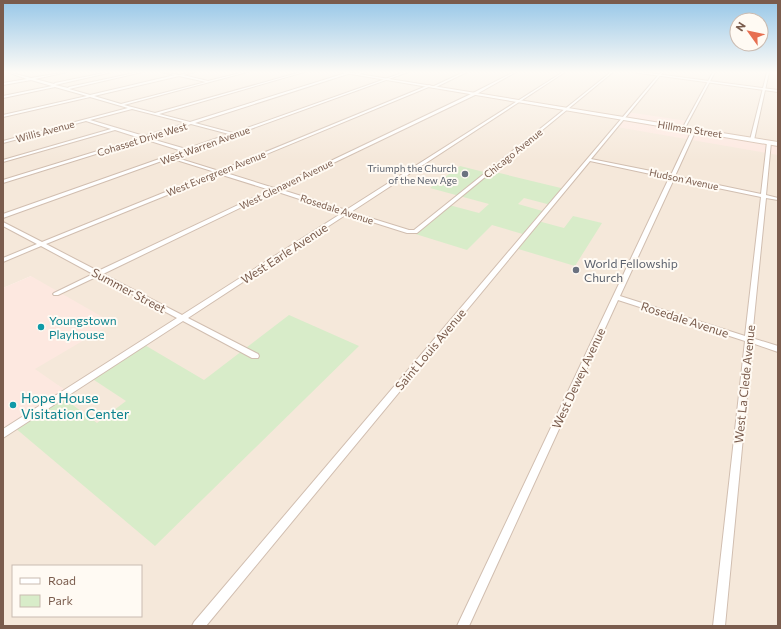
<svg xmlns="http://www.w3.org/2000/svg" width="781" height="629" viewBox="0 0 781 629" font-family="Commissioner,sans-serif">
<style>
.residential{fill:#f5e8da;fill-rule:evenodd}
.commercial{fill:#fde8e0}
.green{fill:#d8ecc9}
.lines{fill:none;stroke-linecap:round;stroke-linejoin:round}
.street-casing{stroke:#d1beb0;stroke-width:2}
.secondary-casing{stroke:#d6c0b0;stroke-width:2}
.street{fill:#fff;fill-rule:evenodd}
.secondary{fill:#fff;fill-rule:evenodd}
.worship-dot{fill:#6b7280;stroke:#fffaf3;stroke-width:1.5}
.culture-dot{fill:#0f9aa8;stroke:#fffaf3;stroke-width:1.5}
.labels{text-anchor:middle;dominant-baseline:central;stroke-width:4;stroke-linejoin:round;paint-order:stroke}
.far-street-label{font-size:10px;fill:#7a5c4d;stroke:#fffaf3}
.far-worship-label{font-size:10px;fill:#5b616d;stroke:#fffaf3;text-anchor:end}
.street-label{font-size:12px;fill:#7a5c4d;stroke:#fffaf3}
.worship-label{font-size:12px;fill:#5b616d;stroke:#fffaf3;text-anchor:start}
.culture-label{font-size:12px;fill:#0d838f;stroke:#fffaf3;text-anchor:start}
.near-culture-label{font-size:14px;fill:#0d838f;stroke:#fffaf3;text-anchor:start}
</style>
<rect width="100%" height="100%" fill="#fdf6ec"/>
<path class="residential" d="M3 72H768V73L778 75V626H3V434L68 392 34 370 31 276 3 288ZM13 566H141V616H13Z"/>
<g class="commercial">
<polygon points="627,112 687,121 683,128 778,144 778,155 617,127"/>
<polygon points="31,276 113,323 35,369 68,392 3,434 3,288"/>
</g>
<g class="green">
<polygon points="460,166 488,173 491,171 565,189 551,205 524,198 518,204 546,212 538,221 564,228 573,216 602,223 575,266 515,248 526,235 492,225 467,250 409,232 412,232 449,205 479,213 489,204 430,188"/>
<polygon points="289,315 359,346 155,546 14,427 62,397 97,423 126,401 91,378 143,344 204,380"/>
</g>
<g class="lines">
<g class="street-casing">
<g id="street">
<path d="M7 72 31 78 67 72 35 79 54 84 55 83 109 72H112L55 85 68 88 69 87 139 72H142L69 89 90 95 175 75 161 72 179 75 195 72 183 75 208 81 244 72H247L124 105 155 113 301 72H304L159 114 190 122 349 72 351 73 195 123 233 133 405 72H408L190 151 189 152 174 157 219 171 429 85 431 86 223 172 274 188 473 93 514 72H516L475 95 279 189 346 210 563 72H565L351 212 409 230H414L611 72H613L417 233H407L347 214 188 318 258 354 259 356 258 358H252L183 321 3 438V429L177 318 98 276 58 295H54L53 294 54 293 93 274 41 246 3 262V258L37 244 3 226V222L42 242 215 172 170 158 3 218V214L182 151 144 139 3 183V180L140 138 115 130 3 162V160L111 129 86 121 3 143V141L128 108 90 97 3 117V115L87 96 55 87 3 98V96L52 86 31 80 3 85V83L27 79ZM179 76 206 82 121 104 94 96ZM132 109 187 123 144 136 90 120ZM191 124 229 134 186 149 148 138ZM219 174 270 190 98 271 46 244ZM275 191 342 213 182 315 103 274Z"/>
<polygon points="362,72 365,72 357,75 356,74"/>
<polygon points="464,72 467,72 434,88 432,87"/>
<path d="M661 72H663L591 159 671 175 692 130 694 129 696 130 675 176 761 194 767 142 769 141 771 142 766 195 778 198V200L766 198 752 338 778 346V352L752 343 725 626H713L745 341 618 300 469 626H457L669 178 590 161 206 626H192L194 622ZM674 179 761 197 745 336 620 296Z"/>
<polygon points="713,72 715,72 685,128 682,129"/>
<polygon points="767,72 769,72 754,140 752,141 750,140"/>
</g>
</g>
<g class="secondary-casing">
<g id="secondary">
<polygon points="339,72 346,72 778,142 778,146"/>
<polygon points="632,72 641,72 778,90 778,92"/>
</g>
</g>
<use href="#street" class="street"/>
<use href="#secondary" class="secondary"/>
</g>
<linearGradient id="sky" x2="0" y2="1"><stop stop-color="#97c7e8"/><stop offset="0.45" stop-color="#fefbf6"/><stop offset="1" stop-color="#fefbf6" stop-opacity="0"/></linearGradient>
<rect width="781" height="160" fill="url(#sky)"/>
<g class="worship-dot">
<circle cx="465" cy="174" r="4"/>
<circle cx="576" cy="270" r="4"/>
</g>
<g class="culture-dot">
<circle cx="41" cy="327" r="4"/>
<circle cx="13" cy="405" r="4"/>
</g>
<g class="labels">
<g class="far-street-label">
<text transform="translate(690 129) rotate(9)">Hillman Street</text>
<text transform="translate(45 131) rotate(-15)">Willis Avenue</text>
<text transform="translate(142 139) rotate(-17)">Cohasset Drive West</text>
<text transform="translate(205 145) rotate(-20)">West Warren Avenue</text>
<text transform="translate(513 153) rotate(-39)">Chicago Avenue</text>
<text transform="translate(216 173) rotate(-22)">West Evergreen Avenue</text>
<text transform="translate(684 179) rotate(12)">Hudson Avenue</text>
<text transform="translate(286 184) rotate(-26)">West Glenaven Avenue</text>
<text transform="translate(337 209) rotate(18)">Rosedale Avenue</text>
</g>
<g class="far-worship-label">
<text x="457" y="168">Triumph the Church<tspan x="457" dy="12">of the New Age</tspan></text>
</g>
<g class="street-label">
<text transform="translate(284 253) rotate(-33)">West Earle Avenue</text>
<text transform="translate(129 290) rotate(28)">Summer Street</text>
<text transform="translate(685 319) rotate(18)">Rosedale Avenue</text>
<text transform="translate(430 349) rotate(-50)">Saint Louis Avenue</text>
<text transform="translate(578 378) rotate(-65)">West Dewey Avenue</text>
<text transform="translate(744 384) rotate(-84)">West La Clede Avenue</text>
</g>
<g class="worship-label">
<text x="584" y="263">World Fellowship<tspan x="584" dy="14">Church</tspan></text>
</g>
<g class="culture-label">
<text x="49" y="320">Youngstown<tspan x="49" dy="14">Playhouse</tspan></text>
</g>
<g class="near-culture-label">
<text x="21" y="397">Hope House<tspan x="21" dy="16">Visitation Center</tspan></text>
</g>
</g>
<rect width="781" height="629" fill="none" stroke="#7a5c4d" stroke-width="8"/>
<rect x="12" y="565" width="130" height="52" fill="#fffaf3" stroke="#cabbb1"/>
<rect x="20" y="578" width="20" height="6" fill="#ffffff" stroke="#cabbb1"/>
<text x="48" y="585" font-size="12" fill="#7a5c4d">Road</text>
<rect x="20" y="595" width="20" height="12" fill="#d8ecc9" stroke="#cabbb1"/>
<text x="48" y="605" font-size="12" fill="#7a5c4d">Park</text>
<g transform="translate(749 32) rotate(303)"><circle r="19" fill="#fffaf3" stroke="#cabbb1"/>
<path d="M0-3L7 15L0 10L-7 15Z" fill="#e76f51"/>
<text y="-6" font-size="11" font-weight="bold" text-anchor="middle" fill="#7a5c4d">N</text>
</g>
</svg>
